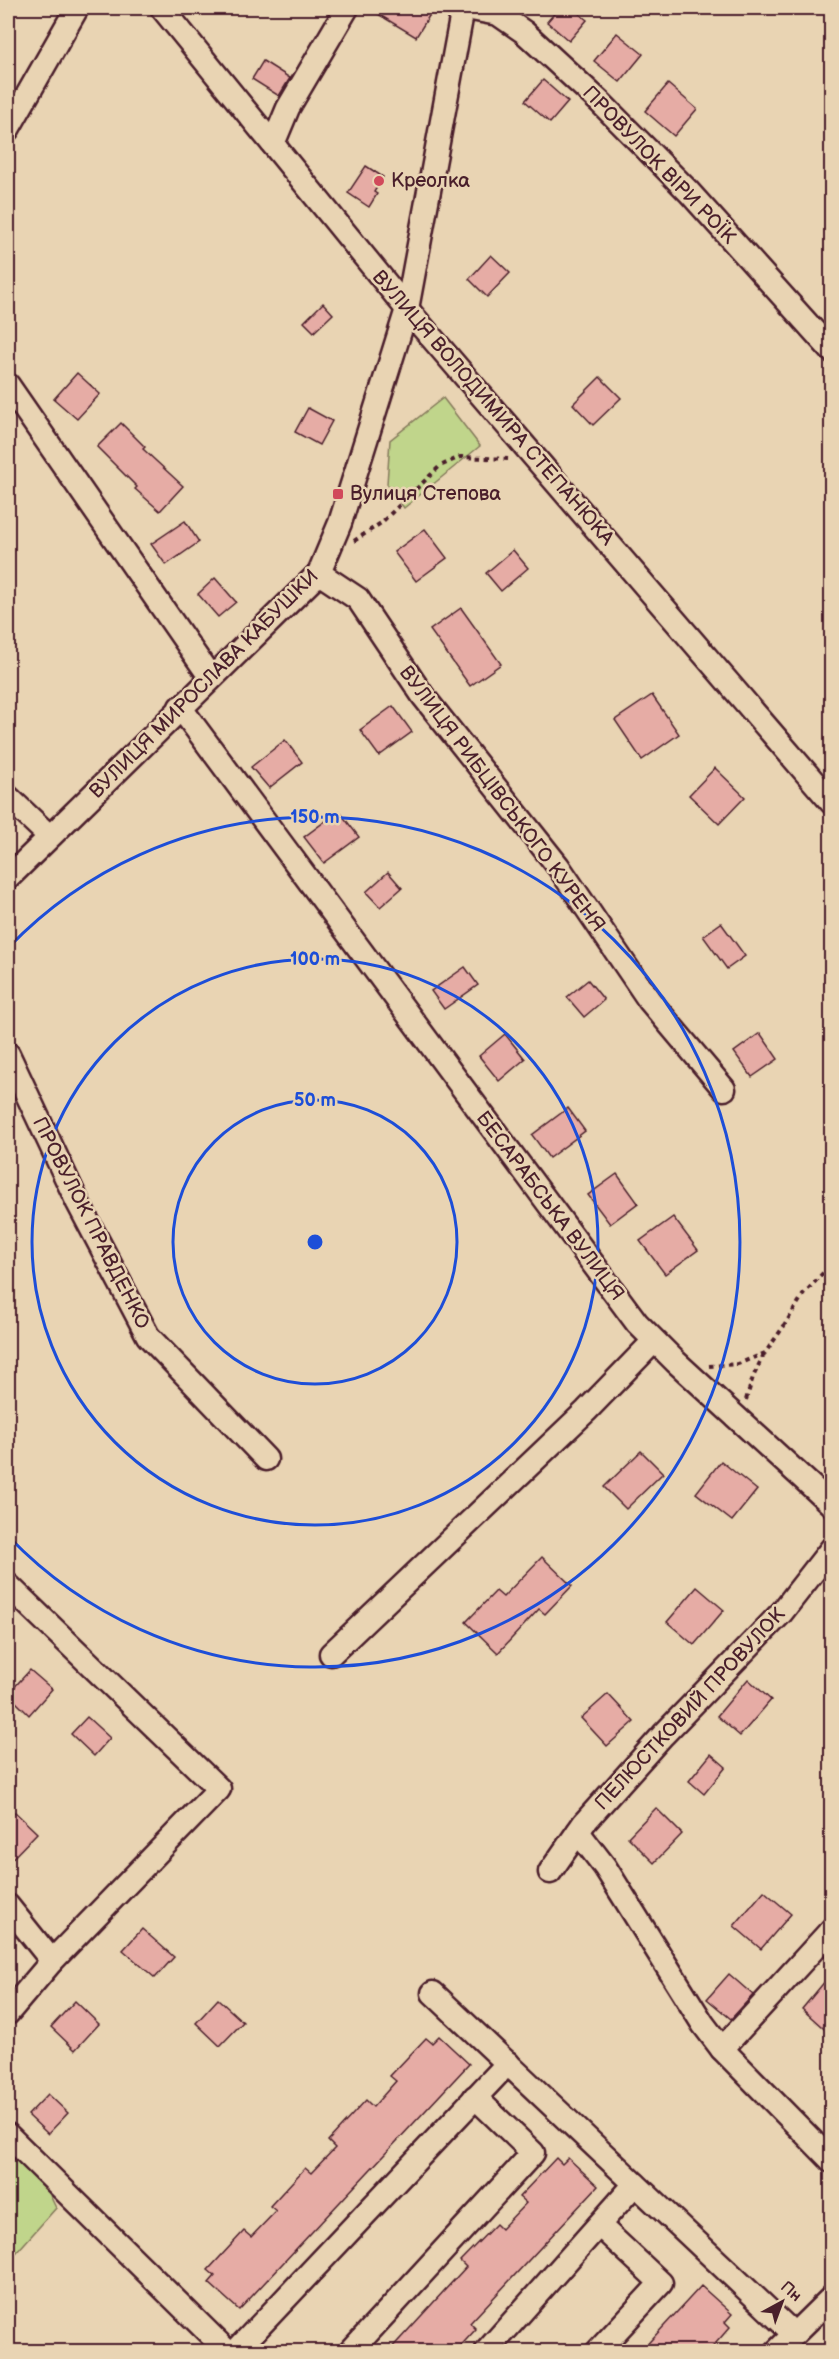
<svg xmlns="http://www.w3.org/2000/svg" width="839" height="2359" viewBox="0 0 839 2359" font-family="'Balsamiq Sans',sans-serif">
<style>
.green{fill:#c0d58b;stroke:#857a5b;stroke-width:1.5}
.building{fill:#e6aca5;stroke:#4a1f2b;stroke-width:1.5}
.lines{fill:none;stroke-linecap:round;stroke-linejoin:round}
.minor-casing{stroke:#4a1f2b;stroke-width:27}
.path{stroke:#4a1f2b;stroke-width:4;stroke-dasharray:4.5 4.5;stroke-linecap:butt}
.minor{stroke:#e9d4b3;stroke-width:22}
.ring{fill:none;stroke:#1d4ed8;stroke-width:3}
.poi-dot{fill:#d1495b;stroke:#e9d4b3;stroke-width:2}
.labels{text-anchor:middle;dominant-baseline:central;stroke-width:5;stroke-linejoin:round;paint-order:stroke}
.street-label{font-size:20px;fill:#4a1f2b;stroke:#e9d4b3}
.poi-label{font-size:20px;fill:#4a1f2b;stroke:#e9d4b3;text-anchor:start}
.centre{fill:#1d4ed8;stroke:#e9d4b3;stroke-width:3}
.ring-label{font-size:18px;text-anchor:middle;font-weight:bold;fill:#1d4ed8;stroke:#e9d4b3;stroke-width:5;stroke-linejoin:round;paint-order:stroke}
</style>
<rect width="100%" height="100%" fill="#e9d4b3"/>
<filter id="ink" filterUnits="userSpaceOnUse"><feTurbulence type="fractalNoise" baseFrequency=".0167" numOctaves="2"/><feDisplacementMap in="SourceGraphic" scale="12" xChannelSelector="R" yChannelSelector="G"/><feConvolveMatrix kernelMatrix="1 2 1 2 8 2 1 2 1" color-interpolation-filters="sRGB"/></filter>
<g filter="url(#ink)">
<g class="green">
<polygon points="443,398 480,446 404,508 387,484 390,440"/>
<polygon points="8,2144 40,2174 56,2208 8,2262"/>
</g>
<g class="building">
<polygon points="368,8 434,8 416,37"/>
<polygon points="559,8 572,8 587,20 569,41 547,22"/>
<polygon points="617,33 643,54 620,82 594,61"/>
<polygon points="263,61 290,78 279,96 252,79"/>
<polygon points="543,80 568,102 550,123 525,101"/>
<polygon points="668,84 697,109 674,136 645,111"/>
<polygon points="366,166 383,177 374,192 377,194 369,207 348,193"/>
<polygon points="491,255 510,273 487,297 469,279"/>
<polygon points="323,303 333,314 314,332 304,322"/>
<polygon points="77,373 100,394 77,419 54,399"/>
<polygon points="600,377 621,398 593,425 573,404"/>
<polygon points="308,408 332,421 319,445 295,432"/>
<polygon points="121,423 145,447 143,449 183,486 160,511 135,489 137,487 97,447"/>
<polygon points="185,521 199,542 166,565 151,544"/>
<polygon points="425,529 447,558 416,581 394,552"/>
<polygon points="513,550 528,568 501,591 486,573"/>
<polygon points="215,578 236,602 218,617 198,594"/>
<polygon points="461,608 501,664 470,686 430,630"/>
<polygon points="652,695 679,734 642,760 615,720"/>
<polygon points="393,706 412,732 379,756 360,730"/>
<polygon points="285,740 302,762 269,788 251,767"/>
<polygon points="715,768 745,797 719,824 689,795"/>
<polygon points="339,811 359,837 324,863 304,837"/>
<polygon points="388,872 402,888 380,907 366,892"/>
<polygon points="721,923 745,956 727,969 703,936"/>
<polygon points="465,967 478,985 444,1009 431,991"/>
<polygon points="588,980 604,1000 584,1017 567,997"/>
<polygon points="760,1033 778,1059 752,1077 734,1052"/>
<polygon points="505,1034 525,1059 499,1081 479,1056"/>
<polygon points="568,1108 585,1131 549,1158 532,1135"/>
<polygon points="617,1174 638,1203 610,1224 588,1195"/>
<polygon points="673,1217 698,1250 665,1274 640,1241"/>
<polygon points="641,1451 663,1473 626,1509 604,1487"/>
<polygon points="721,1461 757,1490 732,1521 696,1493"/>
<polygon points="542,1557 572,1586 545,1614 539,1609 498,1653 466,1622 496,1591 503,1597"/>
<polygon points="697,1587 724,1610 694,1645 667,1622"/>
<polygon points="30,1670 52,1689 29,1715 8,1694"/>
<polygon points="748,1679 771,1700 740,1736 717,1716"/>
<polygon points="608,1694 634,1722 607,1746 581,1718"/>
<polygon points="87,1717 110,1738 94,1756 71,1734"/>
<polygon points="711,1754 726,1767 704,1794 689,1781"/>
<polygon points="656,1808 682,1834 654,1863 628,1837"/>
<polygon points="15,1812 37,1833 8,1863 8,1819"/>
<polygon points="764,1891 791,1914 761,1949 734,1926"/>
<polygon points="142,1929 174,1957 155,1978 123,1950"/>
<polygon points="729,1974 753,1995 731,2019 707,1999"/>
<polygon points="831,1974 831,2035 802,2009"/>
<polygon points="218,1999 243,2022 220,2046 196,2023"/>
<polygon points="75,2001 99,2024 75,2050 51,2027"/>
<polygon points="439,2036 469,2064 239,2310 209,2283 215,2276 208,2270 244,2231 251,2237 276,2211 270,2206 305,2168 311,2173 335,2148 328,2141 366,2100 373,2107 396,2081 390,2076 426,2038 432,2043"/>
<polygon points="48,2094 68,2113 48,2134 28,2115"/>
<polygon points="556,2158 562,2164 568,2158 598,2186 470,2323 476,2329 455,2352 388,2352 466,2267 460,2261 496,2224 501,2229 526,2203 519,2197"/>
<polygon points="701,2286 732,2314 725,2322 730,2327 708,2352 640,2352"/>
</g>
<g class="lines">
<g class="minor-casing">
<g id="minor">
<polyline points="162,8 407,309 832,803"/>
<polyline points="466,8 498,14 524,32 600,102 689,192 832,351"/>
<polyline points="8,129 77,8"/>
<polyline points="273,144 288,108 347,8"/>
<polyline points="8,385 211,678"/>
<polyline points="319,573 358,599 423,696 558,866 649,1000 724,1089"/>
<polyline points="180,707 637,1323 676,1362 832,1505"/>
<polyline points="8,797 49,836"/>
<polyline points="8,878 319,573 340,523 407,309 463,8"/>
<polyline points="8,1054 78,1203 148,1336 266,1459"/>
<polyline points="8,1585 219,1789 52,1961"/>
<polyline points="331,1654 586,1411 654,1341"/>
<polyline points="578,1832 605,1867 703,2024 722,2049 832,2161"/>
<polyline points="550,1872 584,1823 663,1735 782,1612 832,1548"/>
<polyline points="8,1906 52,1961 8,2013"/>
<polyline points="433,1993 794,2334"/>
<polyline points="722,2049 832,1929"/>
<polyline points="8,2135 228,2352"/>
<polyline points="235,2352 508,2063"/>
<polyline points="350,2352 533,2153 475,2097"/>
<polyline points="486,2352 635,2184"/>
<polyline points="597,2352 661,2283 599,2225"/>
<polyline points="776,2352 832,2297"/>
</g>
</g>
<g class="path">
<polyline points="354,541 381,523 440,466 460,457 510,459"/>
<polyline points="709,1366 738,1364 765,1353 784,1326 803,1295 832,1263"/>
<polyline points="746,1400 753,1377 764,1354"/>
</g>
<use href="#minor" class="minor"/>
</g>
</g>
<g class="ring">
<circle cx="315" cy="1242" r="142"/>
<circle cx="315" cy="1242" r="283"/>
<path d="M9 947A425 425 0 1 1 9 1537"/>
</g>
<g class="poi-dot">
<circle cx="379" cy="181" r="6"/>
<rect x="332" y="488" width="12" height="12" rx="3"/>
</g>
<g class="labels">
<g class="street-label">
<text transform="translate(659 165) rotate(46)">ПРОВУЛОК ВІРИ РОЇК</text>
<text transform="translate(493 408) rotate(49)">ВУЛИЦЯ ВОЛОДИМИРА СТЕПАНЮКА</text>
<text transform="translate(204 684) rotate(-45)">ВУЛИЦЯ МИРОСЛАВА КАБУШКИ</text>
<text transform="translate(502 799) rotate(53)">ВУЛИЦЯ РИБЦІВСЬКОГО КУРЕНЯ</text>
<text transform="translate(550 1206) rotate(53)">БЕСАРАБСЬКА ВУЛИЦЯ</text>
<text transform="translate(91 1223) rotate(63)">ПРОВУЛОК ПРАВДЕНКО</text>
<text transform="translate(690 1709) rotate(-47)">ПЕЛЮСТКОВИЙ ПРОВУЛОК</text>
</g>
<g class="poi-label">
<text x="391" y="181">Креолка</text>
<text x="350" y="494">Вулиця Степова</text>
</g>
</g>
<circle cx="315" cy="1242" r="9" class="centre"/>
<g class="ring-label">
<text x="315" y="823">150 m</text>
<text x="315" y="965">100 m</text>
<text x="315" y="1106">50 m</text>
</g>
<rect width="839" height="2359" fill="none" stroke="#e9d4b3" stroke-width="30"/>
<rect x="15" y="15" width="809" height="2329" fill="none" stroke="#4a1f2b" stroke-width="2" filter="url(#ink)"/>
<g transform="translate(782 2302) rotate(41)" stroke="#e9d4b3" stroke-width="4.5" paint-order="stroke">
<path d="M0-4.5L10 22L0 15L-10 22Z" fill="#4a1f2b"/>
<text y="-9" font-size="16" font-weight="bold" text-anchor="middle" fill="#4a1f2b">Пн</text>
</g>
</svg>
